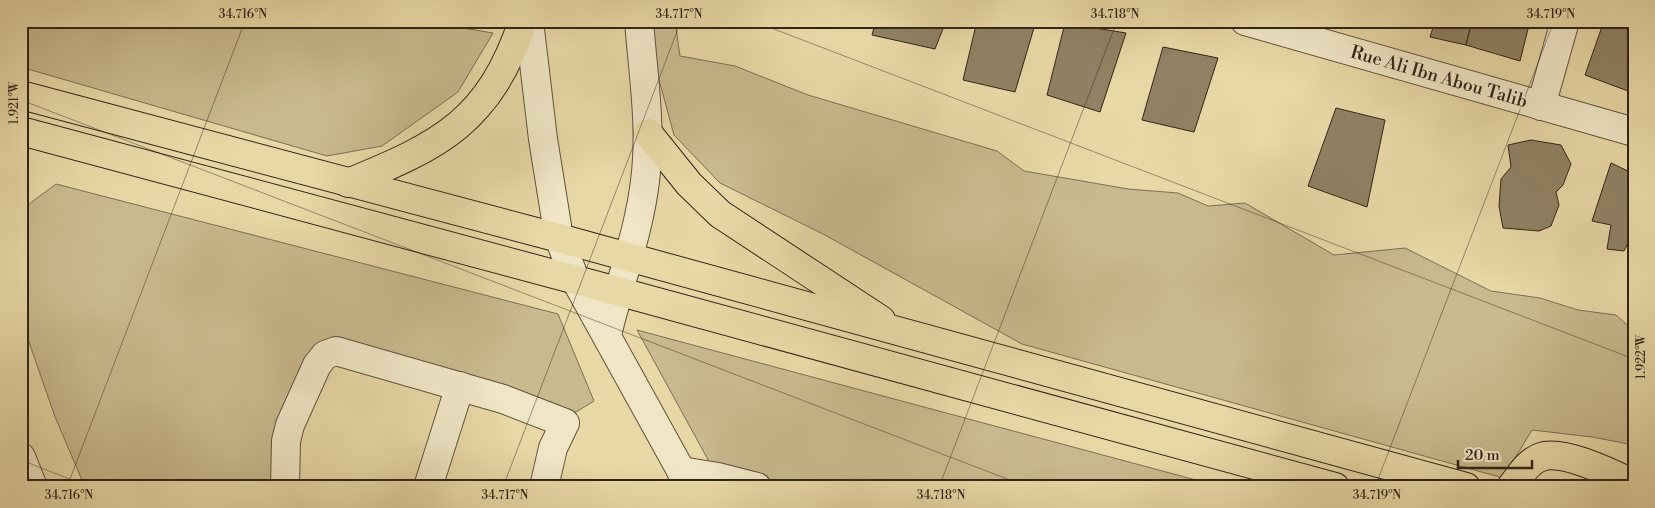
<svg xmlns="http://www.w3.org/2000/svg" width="1655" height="508" viewBox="0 0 1655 508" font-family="'Libre Bodoni',serif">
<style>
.green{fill:#c9b98e;stroke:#7d6e54}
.building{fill:#908263;stroke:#31241a}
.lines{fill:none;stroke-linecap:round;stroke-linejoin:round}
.minor-casing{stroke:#5f513d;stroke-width:30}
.major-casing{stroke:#31241a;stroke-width:30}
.minor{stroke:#f0e6c5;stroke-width:28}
.major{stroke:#e8d8a6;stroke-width:28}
.ticks{fill:none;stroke:#31241a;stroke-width:1;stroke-opacity:0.45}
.labels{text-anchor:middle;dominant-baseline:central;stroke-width:4;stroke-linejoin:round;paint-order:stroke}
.street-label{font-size:18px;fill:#31241a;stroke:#f0e6c5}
.neatline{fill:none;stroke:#31241a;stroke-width:2}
.ticks-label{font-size:12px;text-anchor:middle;fill:#31241a}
</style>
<rect width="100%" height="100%" fill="#e8d8a6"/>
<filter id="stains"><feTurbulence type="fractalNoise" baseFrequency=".004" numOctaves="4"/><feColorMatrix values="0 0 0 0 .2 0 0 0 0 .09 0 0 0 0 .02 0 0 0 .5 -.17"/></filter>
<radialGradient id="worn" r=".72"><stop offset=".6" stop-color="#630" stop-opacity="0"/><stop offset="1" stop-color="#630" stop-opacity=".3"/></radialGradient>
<g class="green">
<polygon points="21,21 444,21 457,27 493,33 458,92 382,146 327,156 21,67"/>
<polygon points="650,21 675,21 680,56 735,66 808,95 997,151 1024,171 1128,189 1178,193 1208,206 1245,203 1334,255 1405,248 1491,291 1540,298 1578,310 1616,315 1634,331 1634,445 1592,437 1532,430 1503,478 1022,344 823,234 720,183 674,135 652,54"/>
<polygon points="56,184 558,314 594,401 571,415 315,360 278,487 85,487 55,417 21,319 21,210"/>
<polygon points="637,330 1222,487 723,487"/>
</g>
<g class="building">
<polygon points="828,21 848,21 847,27"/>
<polygon points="876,21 946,21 935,49 872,35"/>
<polygon points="977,21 1036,21 1015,92 963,80"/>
<polygon points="1435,21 1472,21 1466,45 1430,37"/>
<polygon points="1472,21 1530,21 1520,61 1466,45"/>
<polygon points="1604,21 1617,21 1634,26 1634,72 1628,91 1585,75"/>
<polygon points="1065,23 1126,33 1100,112 1047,95"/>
<polygon points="1163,47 1218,58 1194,132 1142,120"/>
<polygon points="1336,108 1385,120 1367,207 1308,186"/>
<polygon points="1531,140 1561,145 1571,164 1563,185 1556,192 1559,205 1551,226 1539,231 1503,228 1499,206 1501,179 1511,167 1508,145"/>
<polygon points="1611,163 1634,174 1634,231 1624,251 1607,249 1611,225 1592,221"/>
</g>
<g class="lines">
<g class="minor-casing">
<g id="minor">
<polyline points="529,21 543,139 559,238 575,279 690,487"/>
<polyline points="1245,21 1634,132"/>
<polyline points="1541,106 1565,21"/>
<path d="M607 335C619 284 639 233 645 181 652 128 643 74 639 21"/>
<polyline points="21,457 33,487"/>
<polyline points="681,471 718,477 757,487"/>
<polyline points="285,487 286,441 290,425 317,365 325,355 336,351 503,399 565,423 553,448 544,487"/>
<polyline points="428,487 460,386"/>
</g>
</g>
<g class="major-casing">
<g id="major">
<polyline points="21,95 559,238 1466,487"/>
<polyline points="21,131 617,291 1335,487"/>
<polyline points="648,133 689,184 720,214 881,320"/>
<path d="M348 183C441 145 489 122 523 21"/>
<path d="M1511 487C1519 477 1528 461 1541 457 1563 449 1613 474 1634 484"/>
</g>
</g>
<use href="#minor" class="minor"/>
<use href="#major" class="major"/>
</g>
<path class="ticks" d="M753 21 1634 359M21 100 1028 487M21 460 90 487M67 487 245 21M503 487 681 21M939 487 1117 21M1375 487 1554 21"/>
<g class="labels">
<g class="street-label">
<text transform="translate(1439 77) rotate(16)">Rue Ali Ibn Abou Talib</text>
</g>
</g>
<rect width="1655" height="508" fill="none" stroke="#e8d8a6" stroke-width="55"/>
<path d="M1458 460v8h74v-8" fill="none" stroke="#31241a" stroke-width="2.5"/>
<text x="1465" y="460" font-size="15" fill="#31241a" stroke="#f0e6c5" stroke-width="4" paint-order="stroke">20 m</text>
<rect x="28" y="28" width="1600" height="452" class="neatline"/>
<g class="ticks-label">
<text x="243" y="18">34.716°N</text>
<text x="679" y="18">34.717°N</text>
<text x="1115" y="18">34.718°N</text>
<text x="1551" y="18">34.719°N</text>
<text transform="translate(14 103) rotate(-90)" y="4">1.921°W</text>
<text transform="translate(1641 357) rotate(-90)" y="4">1.922°W</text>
<text x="69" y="499">34.716°N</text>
<text x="505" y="499">34.717°N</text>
<text x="941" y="499">34.718°N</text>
<text x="1377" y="499">34.719°N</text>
</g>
<rect width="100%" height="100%" filter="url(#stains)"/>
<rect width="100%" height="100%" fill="url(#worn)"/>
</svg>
